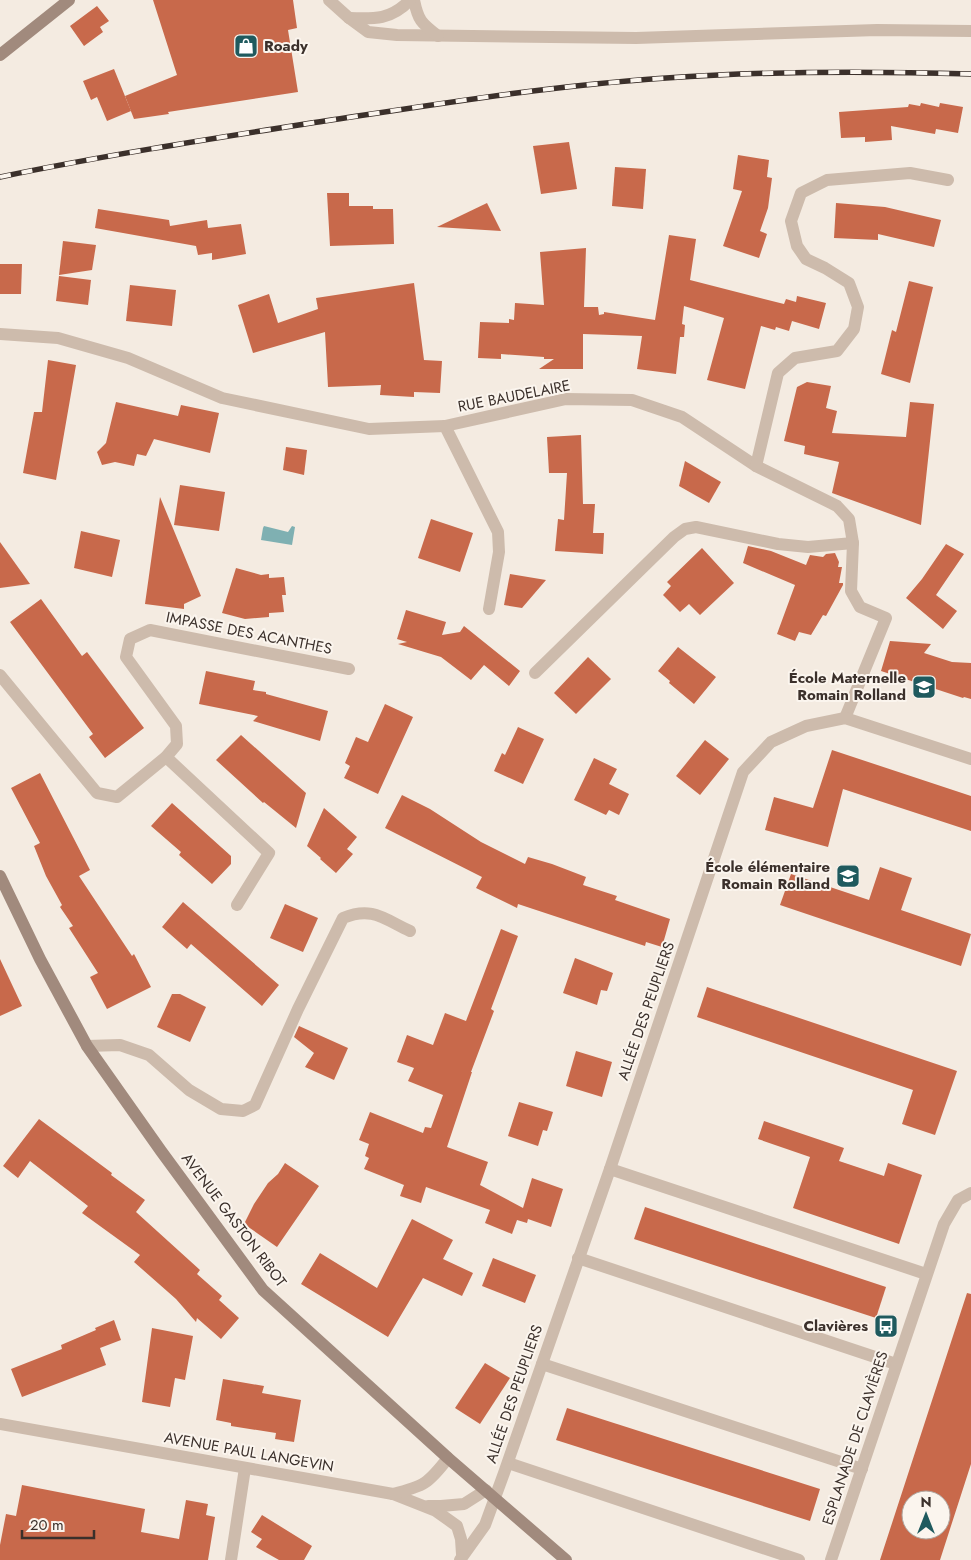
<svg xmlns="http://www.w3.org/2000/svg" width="971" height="1560" viewBox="0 0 971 1560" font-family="Jost,sans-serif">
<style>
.water{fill:#7fb0b2}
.building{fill:#c8694b;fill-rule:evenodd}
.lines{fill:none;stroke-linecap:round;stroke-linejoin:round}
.lane{stroke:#cdbbac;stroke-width:12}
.street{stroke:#cdbbac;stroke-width:12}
.secondary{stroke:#a18a7d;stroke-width:12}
.rail-casing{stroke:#3b302b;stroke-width:5.5}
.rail{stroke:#fbf5ee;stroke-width:4;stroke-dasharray:11;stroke-linecap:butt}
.labels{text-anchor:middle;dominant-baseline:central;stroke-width:4;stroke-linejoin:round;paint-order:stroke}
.poi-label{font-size:15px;font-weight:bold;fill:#3b302b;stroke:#fbf5ee;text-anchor:end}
.street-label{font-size:15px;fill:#3b302b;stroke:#fbf5ee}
</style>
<rect width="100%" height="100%" fill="#f4ebe1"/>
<polygon class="water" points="264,526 288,532 292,526 295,527 292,545 261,540 263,528"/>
<g class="building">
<polygon points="153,0 293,0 297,28 288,30 298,92 168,112 169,114 134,119 125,96 177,75"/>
<polygon points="97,6 109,21 100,27 103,32 84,46 70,26"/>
<polygon points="114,69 131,111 107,121 97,97 91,100 83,81"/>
<polygon points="921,103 939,107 940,103 963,107 958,133 936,129 935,134 891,126 892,140 865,142 865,137 841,138 839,112 908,107 909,104 920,106"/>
<polygon points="569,142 577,189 541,194 533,146"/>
<polygon points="738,155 769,160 767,177 772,178 768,208 760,231 767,234 759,258 723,246 742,191 733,189"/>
<polygon points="615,167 646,169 643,209 612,206"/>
<polygon points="327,193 349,193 349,206 373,206 373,209 393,209 394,244 330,246"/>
<polygon points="487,203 501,231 437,227"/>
<polygon points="836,203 885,207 941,220 934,247 878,234 878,240 834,238"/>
<polygon points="98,209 169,220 170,226 207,220 208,228 241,224 246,254 212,260 212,253 198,255 196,246 95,228"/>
<polygon points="669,235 696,239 690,280 784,304 786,299 796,302 797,296 826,303 819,329 792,321 789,331 776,327 775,330 761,326 745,389 707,380 724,318 684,306 682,324 685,325 684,337 680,337 676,374 637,369 642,336 583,334 583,369 539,369 554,359 544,359 544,357 501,354 501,359 478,358 480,322 509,323 509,319 514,320 515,303 544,305 540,252 586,248 584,307 598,307 599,315 604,314 604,312 655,320"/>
<polygon points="63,241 96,245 92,270 59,275"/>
<polygon points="0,264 22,264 21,294 0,294"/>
<polygon points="59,276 91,280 88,305 56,301"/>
<polygon points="909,281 933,287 910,383 881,374 892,330 896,332"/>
<polygon points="414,283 424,360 442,361 440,393 414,392 414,397 380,395 381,385 328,387 325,332 253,353 238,305 269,294 278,323 318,309 316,298"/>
<polygon points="130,285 176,290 172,326 126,321"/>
<polygon points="48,360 76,365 56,480 23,473 34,412 42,412"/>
<polygon points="807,382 831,386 826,408 837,411 832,433 906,437 910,402 934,404 921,525 832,493 839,462 804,454 805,446 784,441 797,387"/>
<polygon points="116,402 178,416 181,405 219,413 210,453 154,439 146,456 137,454 134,466 115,462 102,465 97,452 106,443"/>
<polygon points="581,435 583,504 595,504 593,533 604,533 603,554 555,551 558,519 564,520 567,473 549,473 547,437"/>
<polygon points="286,447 307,450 304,475 283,470"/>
<polygon points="685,461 721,482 709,503 679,486"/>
<polygon points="180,485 225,492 219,531 174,525"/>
<polygon points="160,497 201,596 184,604 184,609 145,604"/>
<polygon points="431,519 473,533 460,572 418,558"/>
<polygon points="81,531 120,540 112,577 74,568"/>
<polygon points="0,542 30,584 0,588"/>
<polygon points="946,544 964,554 936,595 957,611 943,629 906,598 922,579"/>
<polygon points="748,546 771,551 806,565 810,555 823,557 826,554 835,553 839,562 838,567 842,567 839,583 843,583 843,585 826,616 823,615 811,635 799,632 795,641 777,634 795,585 743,563"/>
<polygon points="702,548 734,583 700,615 689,604 680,612 663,595 671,586 667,582"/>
<polygon points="236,568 261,575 269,574 269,578 284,577 286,595 282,595 284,612 269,613 269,617 245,619 222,613"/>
<polygon points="510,574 546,580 522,608 504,605"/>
<polygon points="41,599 82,656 87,652 144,728 105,758 89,737 93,734 10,622"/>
<polygon points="406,610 446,622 442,635 460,632 464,626 520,671 509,686 484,665 471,680 441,657 398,644 407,642 397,639"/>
<polygon points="890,641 931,644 924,653 952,662 971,663 971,699 964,697 963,698 881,671"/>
<polygon points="678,647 716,677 694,704 669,683 670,681 658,671"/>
<polygon points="588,657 611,679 576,714 554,693"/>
<polygon points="206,671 255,681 253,690 266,692 266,694 328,711 320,741 253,721 258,716 199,704"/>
<polygon points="385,704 413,717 378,794 344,778 350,766 345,763 356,737 368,742"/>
<polygon points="518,727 544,739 523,784 494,771 502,753 505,755"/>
<polygon points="241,735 306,793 296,828 264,802 263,803 216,760"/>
<polygon points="705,740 729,759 700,795 676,776"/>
<polygon points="832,750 971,796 971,831 843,789 828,847 765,830 774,797 813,808"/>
<polygon points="594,758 617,769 609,784 629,794 619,815 609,810 606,815 574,800"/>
<polygon points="40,773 90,870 79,876 132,956 134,954 151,987 107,1009 90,977 98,973 69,928 73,926 60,907 62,905 46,876 34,846 40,843 11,788"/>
<polygon points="402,795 430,809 481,842 525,864 528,857 552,864 586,877 583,885 617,896 615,900 670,919 662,947 646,942 645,946 518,904 517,908 476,888 482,877 385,828"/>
<polygon points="172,803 231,856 231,864 212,884 179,855 181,852 151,826"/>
<polygon points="324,808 357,837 347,849 353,854 336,873 320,859 321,858 307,846"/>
<polygon points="880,867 912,878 901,910 971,934 961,966 780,905 791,874 869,900"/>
<polygon points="183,902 279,985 262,1006 191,944 187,949 162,927"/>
<polygon points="285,904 318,918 303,952 270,938"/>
<polygon points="501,929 518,936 491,1009 494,1011 471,1072 472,1072 447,1147 488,1162 480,1185 523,1208 532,1178 563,1189 551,1227 528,1219 527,1223 517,1220 512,1234 485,1223 490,1210 426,1187 421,1203 400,1196 404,1185 364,1169 369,1158 365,1156 369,1144 359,1140 370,1112 423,1133 425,1127 431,1128 443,1095 408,1081 414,1068 397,1062 407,1035 433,1045 445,1013 466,1021"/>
<polygon points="575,958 613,973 607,991 601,990 597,1005 563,993"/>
<polygon points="0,959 22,1006 0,1016"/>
<polygon points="707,987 957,1071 935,1135 902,1124 913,1090 697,1017"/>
<polygon points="172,994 180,994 206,1007 190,1042 157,1027"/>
<polygon points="299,1026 348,1048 334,1080 305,1067 314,1053 294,1037"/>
<polygon points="576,1051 612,1062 602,1097 566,1086"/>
<polygon points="519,1102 553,1112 547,1131 543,1130 538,1146 508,1136"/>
<polygon points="39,1119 112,1173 111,1175 145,1200 136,1212 200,1270 197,1274 222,1296 219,1300 239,1318 221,1339 197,1318 196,1322 176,1299 134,1262 140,1255 82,1213 88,1206 30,1161 18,1178 3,1166"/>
<polygon points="764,1121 844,1148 839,1161 884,1176 888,1163 922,1175 899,1244 793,1208 810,1157 758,1139"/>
<polygon points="285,1163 319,1186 277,1247 244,1224 254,1204 268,1183 278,1174"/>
<polygon points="645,1207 886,1287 876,1318 634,1239"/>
<polygon points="412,1219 453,1240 443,1259 473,1273 462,1296 423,1278 388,1337 301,1284 320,1253 377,1288"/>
<polygon points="493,1258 536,1275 525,1303 482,1286"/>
<path d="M967 1293 971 1294V1464L950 1529 940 1560H880ZM911 1500H941V1530H911Z"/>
<polygon points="114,1320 121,1340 100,1348 106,1365 22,1397 11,1369 62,1349 61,1345 96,1330 95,1328"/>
<polygon points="152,1328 193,1336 185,1380 175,1378 170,1407 142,1402"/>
<polygon points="485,1363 510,1378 480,1424 455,1408"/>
<polygon points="223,1379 264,1386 262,1393 301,1400 294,1442 275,1439 276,1433 231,1426 231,1423 216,1420"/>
<polygon points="567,1408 820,1489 810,1521 556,1440"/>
<polygon points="22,1485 145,1509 141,1532 179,1539 186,1500 208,1504 206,1515 215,1517 208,1560 0,1560 0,1545 6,1514 16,1516"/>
<polygon points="262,1515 312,1546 304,1560 279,1560 256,1547 262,1539 251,1532"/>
</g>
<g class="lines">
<g class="lane">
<polyline points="329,0 349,18 368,32 397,35 636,38 877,30 971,31"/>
<path d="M414 0C418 20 421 23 438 36"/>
<path d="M349 18C374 19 391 20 410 0"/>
<polyline points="445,426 498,532 499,552 489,609"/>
<polyline points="535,673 674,537 685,529 696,527 778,544 808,547 853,543"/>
<polyline points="610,1169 926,1274"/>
<polyline points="578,1258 896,1364"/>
<polyline points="542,1364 862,1469"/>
<polyline points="508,1463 799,1560"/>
</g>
<g class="street">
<polyline points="0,334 58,338 128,358 222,398 369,429 445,426 566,399 632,400 682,417 756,466 837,506 849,519 853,543 851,591 860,607 886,618 845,718"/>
<polyline points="756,466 778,373 795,358 837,351 854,329 858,307 849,283 825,268 806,259 797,246 791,221 801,193 827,180 910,173 948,180"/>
<polyline points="0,675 97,793 117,797 166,757 177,744 176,726 126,657 130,639 150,630 349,669"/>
<polyline points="166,757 269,853 237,905"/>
<path d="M87 1046 120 1045 149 1055 189 1090 221 1109 243 1111 255 1105 298 1009 343 918C372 906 384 919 410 931"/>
<polyline points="0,1424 393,1494 436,1511 457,1526 461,1539 462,1554"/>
<path d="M393 1494C424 1486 428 1484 448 1458"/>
<polyline points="428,1506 441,1506 464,1504 486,1490"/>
<polyline points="231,1560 245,1468"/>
<polyline points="460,1560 485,1525 504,1473 610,1169 743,772 771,742 806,726 845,718 971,759"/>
<polyline points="831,1560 944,1224 958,1200 971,1193"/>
</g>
<g class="secondary">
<polyline points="0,55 69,0"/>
<polyline points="0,876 40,959 87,1046 161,1151 263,1290 448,1458 566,1560"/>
</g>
<g class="rail-casing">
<path id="rail" d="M0 177C101 156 203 140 305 124 425 106 545 86 666 78 768 71 870 71 971 74"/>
</g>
<use href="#rail" class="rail"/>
</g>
<defs>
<g id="shop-square" transform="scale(1.25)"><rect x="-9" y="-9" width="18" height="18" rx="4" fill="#1f5a5e" stroke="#fbf5ee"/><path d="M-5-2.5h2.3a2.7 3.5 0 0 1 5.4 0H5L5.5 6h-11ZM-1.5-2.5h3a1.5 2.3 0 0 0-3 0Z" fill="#fff"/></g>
<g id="school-square" transform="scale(1.25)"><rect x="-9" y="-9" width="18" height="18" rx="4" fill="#1f5a5e" stroke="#fbf5ee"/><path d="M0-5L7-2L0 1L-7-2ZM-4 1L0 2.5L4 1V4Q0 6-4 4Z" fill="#fff"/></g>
<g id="bus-square" transform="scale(1.25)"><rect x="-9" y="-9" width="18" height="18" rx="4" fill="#1f5a5e" stroke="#fbf5ee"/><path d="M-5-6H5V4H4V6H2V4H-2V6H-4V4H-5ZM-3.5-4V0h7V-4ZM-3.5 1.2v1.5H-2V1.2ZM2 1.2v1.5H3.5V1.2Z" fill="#fff"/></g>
</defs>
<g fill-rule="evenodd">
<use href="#shop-square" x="246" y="46"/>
<use href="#school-square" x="924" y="687"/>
<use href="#school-square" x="848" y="876"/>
<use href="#bus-square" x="886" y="1326"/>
</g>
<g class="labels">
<g class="poi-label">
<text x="264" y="46" text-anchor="start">Roady</text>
<text x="906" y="678">École Maternelle<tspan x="906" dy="17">Romain Rolland</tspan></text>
<text x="830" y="867">École élémentaire<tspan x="830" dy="17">Romain Rolland</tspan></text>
<text x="868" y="1326">Clavières</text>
</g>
<g class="street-label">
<text transform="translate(514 396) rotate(-11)">RUE BAUDELAIRE</text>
<text transform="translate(249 633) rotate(11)">IMPASSE DES ACANTHES</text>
<text transform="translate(646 1011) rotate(-71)">ALLÉE DES PEUPLIERS</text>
<text transform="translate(234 1220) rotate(53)">AVENUE GASTON RIBOT</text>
<text transform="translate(514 1394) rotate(-71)">ALLÉE DES PEUPLIERS</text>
<text transform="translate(855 1438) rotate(-72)">ESPLANADE DE CLAVIÈRES</text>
<text transform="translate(249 1452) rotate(10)">AVENUE PAUL LANGEVIN</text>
</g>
</g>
<g transform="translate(926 1515)"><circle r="24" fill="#fbf5ee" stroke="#aea6a0"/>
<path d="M0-4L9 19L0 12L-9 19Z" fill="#1f5a5e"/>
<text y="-8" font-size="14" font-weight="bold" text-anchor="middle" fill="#3b302b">N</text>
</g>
<path d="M22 1530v8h72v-8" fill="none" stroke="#3b302b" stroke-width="2.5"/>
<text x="30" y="1530" font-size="15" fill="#3b302b" stroke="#fbf5ee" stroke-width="4" paint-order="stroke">20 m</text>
</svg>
